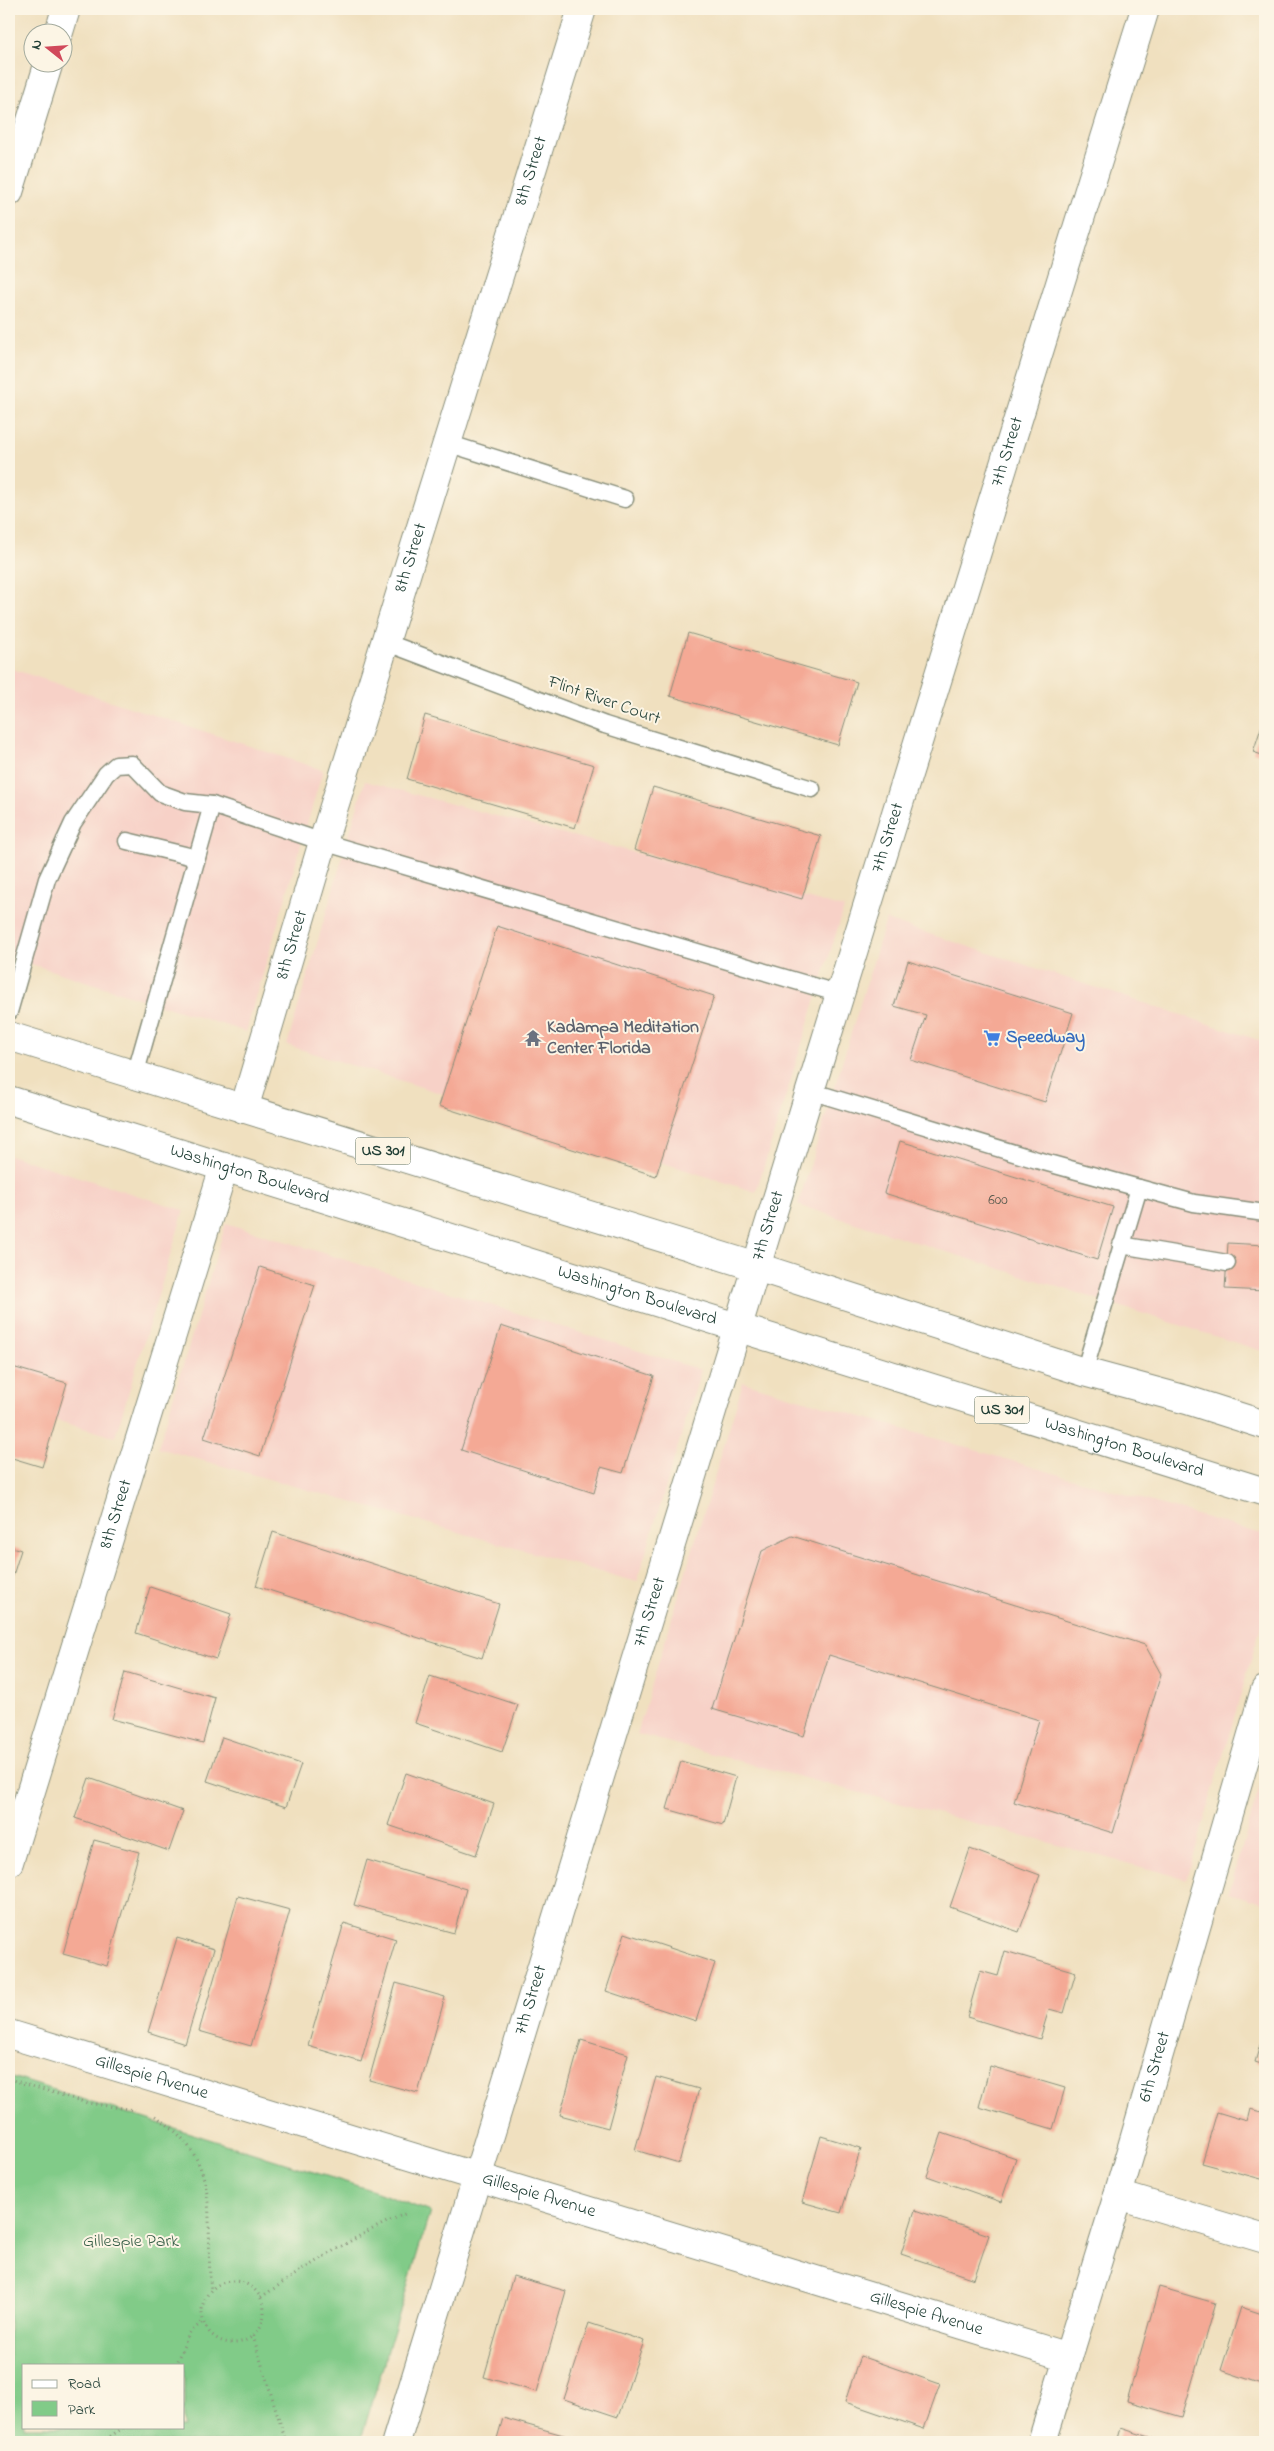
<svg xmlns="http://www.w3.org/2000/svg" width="1274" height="2451" viewBox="0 0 1274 2451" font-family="'Indie Flower',sans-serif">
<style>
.built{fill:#f7d1c7}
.green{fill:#81cb88;stroke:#50845e;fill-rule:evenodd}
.building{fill:#f4a995}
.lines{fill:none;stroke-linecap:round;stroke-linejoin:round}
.service-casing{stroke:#888e7a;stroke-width:19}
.minor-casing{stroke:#888e7a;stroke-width:30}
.tertiary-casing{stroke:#888e7a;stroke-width:30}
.primary-casing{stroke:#888e7a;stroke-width:30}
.path{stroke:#888e7a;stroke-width:3;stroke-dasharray:1 4;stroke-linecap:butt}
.service{stroke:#fff;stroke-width:16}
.minor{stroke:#fff;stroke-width:28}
.tertiary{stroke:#fff;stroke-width:28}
.primary{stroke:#fff;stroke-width:28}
.labels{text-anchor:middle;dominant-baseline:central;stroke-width:4;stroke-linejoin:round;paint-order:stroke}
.number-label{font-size:15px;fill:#54584c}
.shield{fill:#fcf5e5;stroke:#617469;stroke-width:1}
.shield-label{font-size:16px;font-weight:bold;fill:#1f3d34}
.street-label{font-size:18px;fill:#1f3d34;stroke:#fcf5e5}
.worship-label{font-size:18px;font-weight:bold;fill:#5b616d;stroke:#fcf5e5;text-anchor:start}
.shop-label{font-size:18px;font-weight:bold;fill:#366cbe;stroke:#fcf5e5;text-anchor:start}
.park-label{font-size:18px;fill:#386049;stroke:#fcf5e5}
</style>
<rect width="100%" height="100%" fill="#fcf5e5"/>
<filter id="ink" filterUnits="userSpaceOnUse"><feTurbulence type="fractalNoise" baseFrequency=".02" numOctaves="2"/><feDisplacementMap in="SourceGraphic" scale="10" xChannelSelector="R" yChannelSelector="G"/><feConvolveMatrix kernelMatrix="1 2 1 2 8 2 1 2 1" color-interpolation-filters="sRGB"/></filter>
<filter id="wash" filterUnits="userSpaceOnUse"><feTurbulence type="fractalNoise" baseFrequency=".0096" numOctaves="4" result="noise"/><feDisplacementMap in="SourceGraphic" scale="20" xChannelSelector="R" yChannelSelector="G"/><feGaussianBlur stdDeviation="1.12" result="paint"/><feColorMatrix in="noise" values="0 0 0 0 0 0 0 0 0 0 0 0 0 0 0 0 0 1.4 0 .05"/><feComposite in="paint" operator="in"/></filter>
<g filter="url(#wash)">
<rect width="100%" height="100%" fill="#f0e0bf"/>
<g class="built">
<polygon points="9,668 323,770 246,1032 9,957"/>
<polygon points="365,781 844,908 756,1192 287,1045"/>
<polygon points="886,920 1265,1042 1265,1352 798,1205"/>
<polygon points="9,1155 184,1210 115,1437 9,1407"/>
<polygon points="226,1223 701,1370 637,1582 158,1448"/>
<polygon points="743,1382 1265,1535 1265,1612 1187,1879 637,1734"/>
<polygon points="1265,1768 1265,1904 1229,1893"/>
</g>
<path class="green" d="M9 2076 377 2192 430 2212 360 2442H9ZM24 2365H184V2427H24Z"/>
<g id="blocks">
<g class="building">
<polygon points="688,633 857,682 838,745 670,696"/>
<polygon points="425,715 594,765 575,828 407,779"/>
<polygon points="1265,716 1265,756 1253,752"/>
<polygon points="653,787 821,836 802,899 634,850"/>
<polygon points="497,926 714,996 656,1176 439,1106"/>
<polygon points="908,961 1073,1013 1045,1102 911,1060 926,1015 894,1006"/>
<polygon points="900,1141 1113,1207 1097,1260 884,1193"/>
<polygon points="1228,1243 1265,1245 1265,1291 1225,1289"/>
<polygon points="260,1267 315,1285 260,1456 204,1438"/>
<polygon points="501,1326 654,1376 623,1473 601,1467 594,1493 461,1450"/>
<polygon points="9,1366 67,1383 42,1467 9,1457"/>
<polygon points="273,1532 499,1604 482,1658 256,1586"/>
<polygon points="792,1536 1145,1645 1161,1674 1113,1833 1014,1802 1039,1720 829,1655 804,1736 712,1709 762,1551"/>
<polygon points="9,1546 21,1550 9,1588"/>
<polygon points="150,1587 231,1614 216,1659 136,1633"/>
<polygon points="125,1672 215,1698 203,1743 112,1719"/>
<polygon points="430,1676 518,1705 502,1752 415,1723"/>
<polygon points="222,1737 301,1764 286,1807 207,1781"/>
<polygon points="681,1761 736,1777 723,1825 667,1809"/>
<polygon points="406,1773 494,1804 476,1855 388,1825"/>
<polygon points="89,1778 183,1811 169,1851 75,1818"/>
<polygon points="94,1840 139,1852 107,1966 63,1954"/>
<polygon points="970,1849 1040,1875 1019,1932 950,1907"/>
<polygon points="367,1860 466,1889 454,1933 354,1905"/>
<polygon points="238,1896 290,1910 251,2046 199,2031"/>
<polygon points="344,1923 396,1939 361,2062 308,2046"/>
<polygon points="625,1933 715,1963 696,2021 606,1991"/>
<polygon points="177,1938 214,1949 185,2044 148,2032"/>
<polygon points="1005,1951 1076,1972 1064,2013 1049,2009 1040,2039 967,2017 980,1971 998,1976"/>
<polygon points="396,1983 445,1997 418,2093 369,2080"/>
<polygon points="1265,2028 1265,2065 1255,2062"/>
<polygon points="581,2040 628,2054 608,2128 560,2115"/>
<polygon points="990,2066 1065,2088 1053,2129 979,2107"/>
<polygon points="656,2077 699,2089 679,2163 635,2150"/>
<polygon points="1250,2109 1265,2113 1265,2180 1202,2163 1217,2112 1247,2121"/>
<polygon points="942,2133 1016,2158 1001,2202 927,2176"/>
<polygon points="821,2136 861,2148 841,2213 802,2202"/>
<polygon points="915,2210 989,2235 974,2279 901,2254"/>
<polygon points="513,2276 566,2291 537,2392 484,2377"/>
<polygon points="1159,2287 1215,2303 1182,2417 1127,2401"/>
<polygon points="1241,2307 1265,2315 1265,2385 1221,2370"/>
<polygon points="589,2323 644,2341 618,2417 564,2399"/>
<polygon points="860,2356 940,2384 924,2429 845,2402"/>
<polygon points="503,2418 588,2442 496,2442"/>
<polygon points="1121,2428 1164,2442 1117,2442"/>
</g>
</g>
</g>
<g filter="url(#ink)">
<use href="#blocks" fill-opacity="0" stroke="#888e7a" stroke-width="1"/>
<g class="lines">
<g class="service-casing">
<g id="service">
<polyline points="447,443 625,499"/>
<polyline points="385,642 605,725 812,789"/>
<polyline points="127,841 197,858"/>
<polyline points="9,1012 47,879 73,823 106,774 116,765 132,764 160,793 185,802 212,805"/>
<polyline points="135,1075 212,805 323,842 840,994"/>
<polyline points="810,1091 1037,1160 1139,1188"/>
<polyline points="1121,1245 1227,1263"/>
<polyline points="1084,1372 1139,1188 1194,1203 1265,1213"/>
</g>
</g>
<g class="minor-casing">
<g id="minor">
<polyline points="59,32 66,9"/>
<polyline points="9,192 49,62"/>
<path id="s1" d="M244 1109 323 842 582 9"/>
<path id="s2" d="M9 1862 224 1167"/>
<path id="s3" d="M9 2034 1068 2357"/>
<polyline points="1118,2195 1265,2239"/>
<path id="s4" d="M396 2442 810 1091 1145 9"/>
</g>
</g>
<g class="tertiary-casing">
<g id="tertiary">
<path id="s5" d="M1042 2442 1118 2195 1265 1690"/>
</g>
</g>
<g class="primary-casing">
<g id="primary">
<polyline points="9,1036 757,1267 1084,1372 1187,1400 1265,1425"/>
<path id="s6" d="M9 1100 1265 1492"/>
</g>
</g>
<g class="path">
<polyline points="9,2079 87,2103 135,2110"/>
<path d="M155 2116C226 2161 204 2221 211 2291"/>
<circle cx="233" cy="2312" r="31"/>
<path d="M261 2297C308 2266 355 2235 407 2213"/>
<polyline points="253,2336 286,2442"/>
<polyline points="175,2365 190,2332 204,2321"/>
<polyline points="102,2442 124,2427"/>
</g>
<use href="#service" class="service"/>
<use href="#minor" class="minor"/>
<use href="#tertiary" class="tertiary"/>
<use href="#primary" class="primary"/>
</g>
</g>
<defs>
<g id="temple-bare" transform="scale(1.35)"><path d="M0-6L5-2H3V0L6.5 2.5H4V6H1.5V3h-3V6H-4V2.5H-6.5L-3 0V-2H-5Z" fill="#6b7280" stroke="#fcf5e5" stroke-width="2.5" paint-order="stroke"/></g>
<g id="supermarket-bare" transform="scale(1.35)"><path d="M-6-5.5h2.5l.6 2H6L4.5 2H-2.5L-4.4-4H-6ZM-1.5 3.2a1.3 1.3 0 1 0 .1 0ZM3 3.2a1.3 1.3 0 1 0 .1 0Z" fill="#3f7fe0" stroke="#fcf5e5" stroke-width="2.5" paint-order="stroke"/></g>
</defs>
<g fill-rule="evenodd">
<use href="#temple-bare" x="533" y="1038"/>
<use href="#supermarket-bare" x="992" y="1038"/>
</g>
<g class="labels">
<g class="number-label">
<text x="998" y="1200">600</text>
</g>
<g class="shield">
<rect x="355.5" y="1137.5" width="55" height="27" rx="4"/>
<rect x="974.5" y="1396.5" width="55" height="27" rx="4"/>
</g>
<g class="shield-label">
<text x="383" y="1151">US 301</text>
<text x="1002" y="1410">US 301</text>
</g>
<g class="street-label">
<text stroke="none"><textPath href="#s1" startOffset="981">8th Street</textPath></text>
<text stroke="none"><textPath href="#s4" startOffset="2082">7th Street</textPath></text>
<text stroke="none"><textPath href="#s1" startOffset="576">8th Street</textPath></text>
<text transform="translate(604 701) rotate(19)">Flint River Court</text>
<text stroke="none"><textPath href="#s4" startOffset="1678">7th Street</textPath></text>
<text stroke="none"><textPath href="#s1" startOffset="171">8th Street</textPath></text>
<text stroke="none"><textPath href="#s6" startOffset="252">Washington Boulevard</textPath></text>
<text stroke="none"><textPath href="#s4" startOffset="1272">7th Street</textPath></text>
<text stroke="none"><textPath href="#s6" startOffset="658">Washington Boulevard</textPath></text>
<text stroke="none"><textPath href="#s6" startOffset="1168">Washington Boulevard</textPath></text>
<text stroke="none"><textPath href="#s2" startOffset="364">8th Street</textPath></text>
<text stroke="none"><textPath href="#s4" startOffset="868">7th Street</textPath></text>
<text stroke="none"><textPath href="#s4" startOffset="462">7th Street</textPath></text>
<text stroke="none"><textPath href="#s5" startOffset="392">6th Street</textPath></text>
<text stroke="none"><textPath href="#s3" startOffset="149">Gillespie Avenue</textPath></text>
<text stroke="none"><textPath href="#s3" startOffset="554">Gillespie Avenue</textPath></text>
<text stroke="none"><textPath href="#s3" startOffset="959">Gillespie Avenue</textPath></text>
</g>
<g class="worship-label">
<text x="547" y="1028">Kadampa Meditation<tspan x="547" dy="21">Center Florida</tspan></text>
</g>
<g class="shop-label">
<text x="1006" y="1038">Speedway</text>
</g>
<g class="park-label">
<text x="131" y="2242">Gillespie Park</text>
</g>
</g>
<rect width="1274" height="2451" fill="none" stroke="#fcf5e5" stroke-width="30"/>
<rect x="22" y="2364" width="162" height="65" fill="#fcf5e5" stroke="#a4ab9e"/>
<rect x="32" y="2380" width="25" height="8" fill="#ffffff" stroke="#a4ab9e"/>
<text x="68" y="2388" font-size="15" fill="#1f3d34">Road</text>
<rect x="32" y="2401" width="25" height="15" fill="#81cb88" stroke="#a4ab9e"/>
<text x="68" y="2414" font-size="15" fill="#1f3d34">Park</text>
<g transform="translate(48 48) rotate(287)"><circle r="24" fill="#fcf5e5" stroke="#a4ab9e"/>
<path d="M0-4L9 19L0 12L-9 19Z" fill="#d1495b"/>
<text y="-8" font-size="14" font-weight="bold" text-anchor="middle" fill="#1f3d34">N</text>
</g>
</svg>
